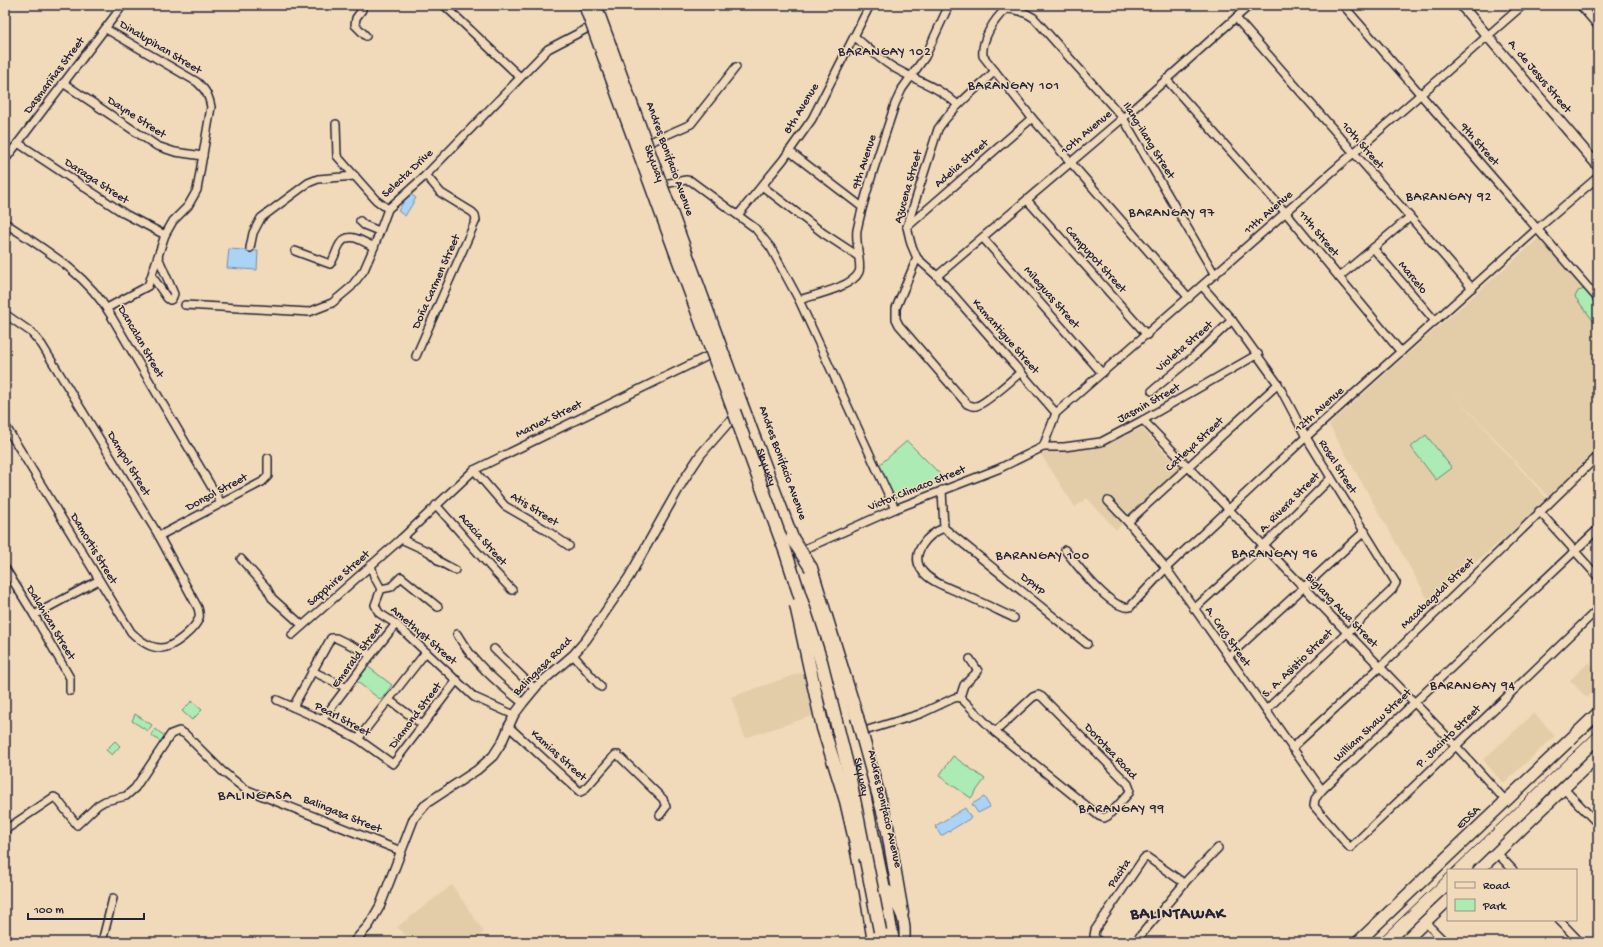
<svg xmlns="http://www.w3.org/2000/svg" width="1603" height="947" viewBox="0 0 1603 947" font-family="'Gochi Hand',sans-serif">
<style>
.built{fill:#e3cda8}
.green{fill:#acebb3;stroke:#678677}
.water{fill:#abd3f6;stroke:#748cab}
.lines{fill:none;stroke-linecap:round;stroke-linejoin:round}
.minor-casing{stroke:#22223b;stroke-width:10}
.tertiary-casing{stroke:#22223b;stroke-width:11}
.secondary-casing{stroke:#22223b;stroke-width:12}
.primary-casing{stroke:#22223b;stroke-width:13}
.trunk-casing{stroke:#22223b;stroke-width:14}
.motorway-casing{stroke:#22223b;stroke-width:15}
.minor{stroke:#f1dab9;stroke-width:7}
.tertiary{stroke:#f1dab9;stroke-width:8}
.secondary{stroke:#f1dab9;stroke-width:9}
.primary{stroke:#f1dab9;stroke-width:10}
.trunk{stroke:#f1dab9;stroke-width:11}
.motorway{stroke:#f1dab9;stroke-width:12}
.tram{stroke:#22223b;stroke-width:1}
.motorway-bridge-casing{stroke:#22223b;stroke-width:15;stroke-linecap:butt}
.motorway-bridge{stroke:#f1dab9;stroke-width:12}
.labels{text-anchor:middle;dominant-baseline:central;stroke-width:3;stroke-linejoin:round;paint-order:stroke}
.street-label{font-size:12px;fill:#22223b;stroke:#f1dab9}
.neighbourhood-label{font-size:13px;letter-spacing:1px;fill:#22223b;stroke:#f1dab9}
.quarter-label{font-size:14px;letter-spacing:1px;fill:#22223b;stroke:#f1dab9}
.district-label{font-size:16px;font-weight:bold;letter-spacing:1px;fill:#22223b;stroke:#f1dab9}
</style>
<rect width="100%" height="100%" fill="#f1dab9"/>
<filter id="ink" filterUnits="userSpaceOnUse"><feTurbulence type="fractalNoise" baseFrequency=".025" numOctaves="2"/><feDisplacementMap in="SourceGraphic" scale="8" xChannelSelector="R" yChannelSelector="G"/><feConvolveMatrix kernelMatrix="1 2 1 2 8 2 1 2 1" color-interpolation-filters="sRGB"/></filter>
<g filter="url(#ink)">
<g class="built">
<polygon points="1540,237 1598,303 1598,453 1550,499 1450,390 1549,501 1429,601 1329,425 1413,349"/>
<polygon points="1142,428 1180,469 1116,530 1087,498 1075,507 1040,453 1100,447"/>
<polygon points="1589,662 1598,672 1598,687 1587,698 1570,680"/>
<polygon points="806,671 818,714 745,738 731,697"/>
<polygon points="1534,713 1555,736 1505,782 1502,782 1483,760"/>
<polygon points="452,885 484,932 473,942 412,942 397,927"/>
</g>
<g class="green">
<polygon points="1585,289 1598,303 1598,321 1595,323 1575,297 1578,291"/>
<polygon points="1426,435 1452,468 1436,480 1411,447"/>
<polygon points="907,441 945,479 893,499 878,466"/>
<polygon points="367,666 392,685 381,700 356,681"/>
<polygon points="192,701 202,710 192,720 182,711"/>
<polygon points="135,714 152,725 148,731 132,721"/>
<polygon points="155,729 165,736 161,742 151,735"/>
<polygon points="115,741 120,746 112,755 106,750"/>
<polygon points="953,756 985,779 971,798 939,776"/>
</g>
<g class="water">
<polygon points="409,193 416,198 405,216 398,211"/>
<polygon points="229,249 258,251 257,270 227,268"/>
<polygon points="984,797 990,807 978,813 972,804"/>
<polygon points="965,808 971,818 941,836 935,826"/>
</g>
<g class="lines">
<g class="minor-casing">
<g id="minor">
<polyline points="361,5 362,10 356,18 355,25 366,36"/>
<polyline points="444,5 520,77"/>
<polyline points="1343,5 1598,299"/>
<polyline points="1580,5 1598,26"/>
<polyline points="1236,18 1472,288"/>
<path d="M106 29 197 82C206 90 209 96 211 107L197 190 188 206 173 221 165 235 148 286 107 308"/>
<path d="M855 37C866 46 878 58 891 66 915 81 937 85 958 105"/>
<path d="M995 71C975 90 953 107 938 129L907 227 911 244 917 258 896 308V319L899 325 967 404C970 405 972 407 976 406 984 405 1013 379 1021 372"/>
<polyline points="1166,79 1286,213 1401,352"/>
<polyline points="63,83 157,146 175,152 203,156"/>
<polyline points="336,124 337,156 376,200 388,209"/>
<polyline points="18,143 125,214 165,235"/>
<polyline points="648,143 691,124 736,67"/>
<polyline points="789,151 862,207"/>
<polyline points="5,160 123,5"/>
<polyline points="664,184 686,180 691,181 755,228 771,248 799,300 895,509"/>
<polyline points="762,186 823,233 858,256"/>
<polyline points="1027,200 1147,335"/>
<polyline points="738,215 783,160 812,119 870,5"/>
<polyline points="360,221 364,225 379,231"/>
<path d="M5 223C45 250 85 272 110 314L221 503"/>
<polyline points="907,227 1032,118"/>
<polyline points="983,238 1102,373"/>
<polyline points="250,248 253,233 261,218 308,183 318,179 355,176"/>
<polyline points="1373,248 1435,321"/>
<path d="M295 251 330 264C335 258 336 250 340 244 349 230 363 242 374 247"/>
<polyline points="917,258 937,276 1056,413"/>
<polyline points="152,276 167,298 170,300 172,299 174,294 158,257"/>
<polyline points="937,276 1123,118 1250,5"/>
<polyline points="1339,277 1410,217"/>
<polyline points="1202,286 1232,320 1278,384 1306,437 1396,583 1392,590 1266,710"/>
<path d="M1189 298 1032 118 983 56C981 40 994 19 1006 9 1017 9 1025 12 1034 18L1123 118 1215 275"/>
<path d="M799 300C814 295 853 287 859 272 862 266 855 242 857 230 866 187 882 146 895 104L902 89 925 57 949 5"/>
<polyline points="185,305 309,312 332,303 351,287 364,270 374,247 388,209 426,175 548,49 594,25"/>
<path d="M5 314 31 332 42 345 159 536 198 608C199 612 200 615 199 618 195 629 173 648 161 648 149 648 139 640 131 632L5 425"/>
<polyline points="416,356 476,220 475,215 472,212 441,193 426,175"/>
<polyline points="1152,391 1193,357 1232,320"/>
<polyline points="1143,420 1456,746 1506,801"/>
<polyline points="1043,447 1056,413 1523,5"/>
<polyline points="474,470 505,506 543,528 569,546"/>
<polyline points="942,490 944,528 1087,644"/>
<polyline points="1108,501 1128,522 1166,568 1322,790"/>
<polyline points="436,505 494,571 512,590"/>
<polyline points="1539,511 1598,577"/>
<polyline points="1128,522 1278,384"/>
<path d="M944 528C928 534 908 554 923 572 931 582 947 587 958 592 977 600 995 609 1014 618"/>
<polyline points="1598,529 1322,790 1315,799 1314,806 1350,848 1598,609"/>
<polyline points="159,536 262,482 268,476 268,458"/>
<polyline points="401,539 429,552 440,562 455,570"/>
<path d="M1065 550C1076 564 1111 611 1130 607L1166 568 1306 437 1537 229 1598 177"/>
<polyline points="800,551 895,509 998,469 1043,447 1064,447 1101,442 1143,420 1258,354"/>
<polyline points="241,559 266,587 272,598 302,625"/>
<polyline points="371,565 374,576 381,589 375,605 379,613 396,624 474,697 514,715"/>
<polyline points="5,568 34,615 70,678 70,691"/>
<polyline points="381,589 391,587 401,577 438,607"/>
<polyline points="1194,609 1263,546 1331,478"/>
<polyline points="34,615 99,580"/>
<path d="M457 634C473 662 497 683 523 703"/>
<polyline points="292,635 401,539 474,470 716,352"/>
<polyline points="494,649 535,689"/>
<polyline points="573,655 601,687"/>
<polyline points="1228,657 1365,531"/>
<polyline points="312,671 347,688"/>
<polyline points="960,697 964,685 978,671 970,659"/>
<polyline points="277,700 322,720 358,739 393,764 457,680"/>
<polyline points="389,700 423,725"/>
<polyline points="293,707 331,638 336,638 371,655"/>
<polyline points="322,720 371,655 396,624"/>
<polyline points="508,726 580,792 584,790 615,755 618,755 663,799 666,807 660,815"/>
<polyline points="858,733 920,714 954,698 960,697 995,732 1099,816 1104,818 1108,816 1129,793 1130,789 1128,784 1042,697 1038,695 1033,697 995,732"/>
<polyline points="358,739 426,652"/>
<polyline points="1292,748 1380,667 1598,456"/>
<polyline points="1564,789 1598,824"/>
<polyline points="5,830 54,797 57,799 77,825 98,805 105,801 126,796 135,788 171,734 179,731 185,734 222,771 245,789 401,851"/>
<polyline points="854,849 861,886"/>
<polyline points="1497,853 1513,870"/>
<polyline points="1559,920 1580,942"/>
<polyline points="1425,922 1445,942"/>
<polyline points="102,942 113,898"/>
<polyline points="1099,942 1094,936 1095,930 1144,858 1147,857 1184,883"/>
<polyline points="1135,942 1188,879 1218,848"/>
</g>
</g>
<g class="tertiary-casing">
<polyline id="tertiary" points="354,942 369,925 380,906 414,818 427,803 477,770 493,756 502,742 514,715 523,703 537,686 573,655 586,640 629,577 683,481 701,454 728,423 735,420"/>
</g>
<g class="secondary-casing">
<polyline id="secondary" points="1461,5 1598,166"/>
</g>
<g class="primary-casing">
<g id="primary">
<path d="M888 891C900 910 907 919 904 942"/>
<polyline points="879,924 883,942"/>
</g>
</g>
<g class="trunk-casing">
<g id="trunk">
<polyline points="1479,870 1598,755"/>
<polyline points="1358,942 1598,713"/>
<polyline points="1404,942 1448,900"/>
</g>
</g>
<g class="motorway-casing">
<g id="motorway">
<path id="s1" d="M741 403 792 538 829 660 858 765 883 885 893 942"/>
<polyline points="811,568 857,717"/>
<polyline points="887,826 902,913"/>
<polyline points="864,880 874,942"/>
</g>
</g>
<use href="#minor" class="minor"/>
<use href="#tertiary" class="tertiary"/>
<use href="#secondary" class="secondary"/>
<use href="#primary" class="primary"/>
<use href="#trunk" class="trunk"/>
<use href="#motorway" class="motorway"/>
<g class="tram">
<polyline points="1451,870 1598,729"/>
<polyline points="1376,942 1448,873"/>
</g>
<g class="motorway-bridge-casing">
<g id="motorway-bridge">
<polyline points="585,5 786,553 821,661 848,769 880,931"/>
<path id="s2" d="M595 5 741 403"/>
<polyline points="792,538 811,568"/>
<polyline points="796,605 823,728 846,801 858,853"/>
<polyline points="857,717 887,826"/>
</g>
</g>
<use href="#motorway-bridge" class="motorway-bridge"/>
</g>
</g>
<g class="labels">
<g class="street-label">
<text transform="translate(160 48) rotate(31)">Dinalupihan Street</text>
<text transform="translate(55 76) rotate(-53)">Dasmariñas Street</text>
<text transform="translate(1539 77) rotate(50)">A. de Jesus Street</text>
<text transform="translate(802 109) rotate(-59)">8th Avenue</text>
<text transform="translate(136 118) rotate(33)">Dayne Street</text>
<text transform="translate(1087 133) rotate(-40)">10th Avenue</text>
<text transform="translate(1148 141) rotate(58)">Ilang-ilang Street</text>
<text transform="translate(1479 145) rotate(49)">9th Street</text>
<text transform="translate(1362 146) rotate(49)">10th Street</text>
<text transform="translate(669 159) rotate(70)">Andres Bonifacio Avenue</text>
<text transform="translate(865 162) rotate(-72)">9th Avenue</text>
<text stroke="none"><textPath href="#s2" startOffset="169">Skyway</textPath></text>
<text transform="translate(962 164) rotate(-41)">Adelia Street</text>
<text transform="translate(408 174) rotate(-43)">Selecta Drive</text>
<text transform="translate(96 182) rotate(33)">Daraga Street</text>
<text transform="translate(909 187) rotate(-74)">Azucena Street</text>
<text transform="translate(1269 213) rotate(-41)">11th Avenue</text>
<text transform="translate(1318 234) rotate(50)">11th Street</text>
<text transform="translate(1095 260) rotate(48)">Campupot Street</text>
<text transform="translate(1412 278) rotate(50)">Marcelo</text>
<text transform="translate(437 282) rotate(-66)">Doña Carmen Street</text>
<text transform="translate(1051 298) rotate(49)">Mileguas Street</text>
<text transform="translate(1005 337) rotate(49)">Kamantigue Street</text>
<text transform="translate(140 342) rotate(60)">Dancalan Street</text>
<text transform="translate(1185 347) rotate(-41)">Violeta Street</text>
<text transform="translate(1149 404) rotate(-29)">Jasmin Street</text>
<text transform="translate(1320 410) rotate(-42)">12th Avenue</text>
<text transform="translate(549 420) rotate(-26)">Marvex Street</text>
<text transform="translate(1195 445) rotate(-43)">Catleya Street</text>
<text transform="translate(782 463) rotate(70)">Andres Bonifacio Avenue</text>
<text transform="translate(128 464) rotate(59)">Dampol Street</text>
<text stroke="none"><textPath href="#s1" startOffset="69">Skyway</textPath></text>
<text transform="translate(1337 467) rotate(58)">Rosal Street</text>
<text transform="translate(917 489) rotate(-22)">Victor Climaco Street</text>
<text transform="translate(217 493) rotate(-28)">Donsol Street</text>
<text transform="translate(1290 503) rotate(-45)">A. Rivera Street</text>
<text transform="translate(534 510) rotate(32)">Atis Street</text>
<text transform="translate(482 540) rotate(48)">Acacia Street</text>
<text transform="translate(93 549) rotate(59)">Damortis Street</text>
<text transform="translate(339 579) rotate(-41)">Sapphire Street</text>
<text transform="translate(1032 585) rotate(39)">DPHP</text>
<text transform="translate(1438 594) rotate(-44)">Macabagdal Street</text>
<text transform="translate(1341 611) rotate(46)">Biglang Awa Street</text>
<text transform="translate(50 623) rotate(59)">Dalahican Street</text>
<text transform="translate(423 636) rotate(41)">Amethyst Street</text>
<text transform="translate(1227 637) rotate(55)">A. Cruz Street</text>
<text transform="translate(358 656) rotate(-53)">Emerald Street</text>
<text transform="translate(1298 664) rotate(-44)">S. A. Asistio Street</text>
<text transform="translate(543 667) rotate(-45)">Balingasa Road</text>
<text transform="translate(416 716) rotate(-53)">Diamond Street</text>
<text transform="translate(342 720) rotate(28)">Pearl Street</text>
<text transform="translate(1373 726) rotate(-43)">William Shaw Street</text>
<text transform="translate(1449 737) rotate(-44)">P. Jacinto Street</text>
<text transform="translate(1110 752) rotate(47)">Dorotea Road</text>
<text transform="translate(558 756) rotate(42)">Kamias Street</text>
<text stroke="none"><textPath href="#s1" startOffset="393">Skyway</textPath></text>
<text transform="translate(884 809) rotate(77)">Andres Bonifacio Avenue</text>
<text transform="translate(342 815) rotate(22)">Balingasa Street</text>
<text transform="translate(1469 818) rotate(-44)">EDSA</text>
<text transform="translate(1120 874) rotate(-56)">Pacita</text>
</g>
<g class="neighbourhood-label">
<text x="885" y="52">BARANGAY 102</text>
<text x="1014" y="86">BARANGAY 101</text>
<text x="1449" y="197">BARANGAY 92</text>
<text x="1172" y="213">BARANGAY 97</text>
<text x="1275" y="554">BARANGAY 96</text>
<text x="1043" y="556">BARANGAY 100</text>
<text x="1473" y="686">BARANGAY 94</text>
<text x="1122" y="809">BARANGAY 99</text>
</g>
<g class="quarter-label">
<text x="255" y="796">BALINGASA</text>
</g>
<g class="district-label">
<text x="1178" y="915">BALINTAWAK</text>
</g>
</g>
<rect width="1603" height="947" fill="none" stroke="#f1dab9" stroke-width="20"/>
<rect x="10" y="10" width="1583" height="927" fill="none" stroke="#22223b" stroke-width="1.5" filter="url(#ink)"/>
<rect x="1447" y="869" width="130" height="52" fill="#f1dab9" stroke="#9e9087"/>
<rect x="1455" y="882" width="20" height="6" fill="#f1dab9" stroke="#9e9087"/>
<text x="1483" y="889" font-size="12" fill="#22223b">Road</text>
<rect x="1455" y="899" width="20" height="12" fill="#acebb3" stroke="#9e9087"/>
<text x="1483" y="909" font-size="12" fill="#22223b">Park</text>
<path d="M28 913v6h116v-6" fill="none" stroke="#22223b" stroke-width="2"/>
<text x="34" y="913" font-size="12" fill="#22223b" stroke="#f1dab9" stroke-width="3" paint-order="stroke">100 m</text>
</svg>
